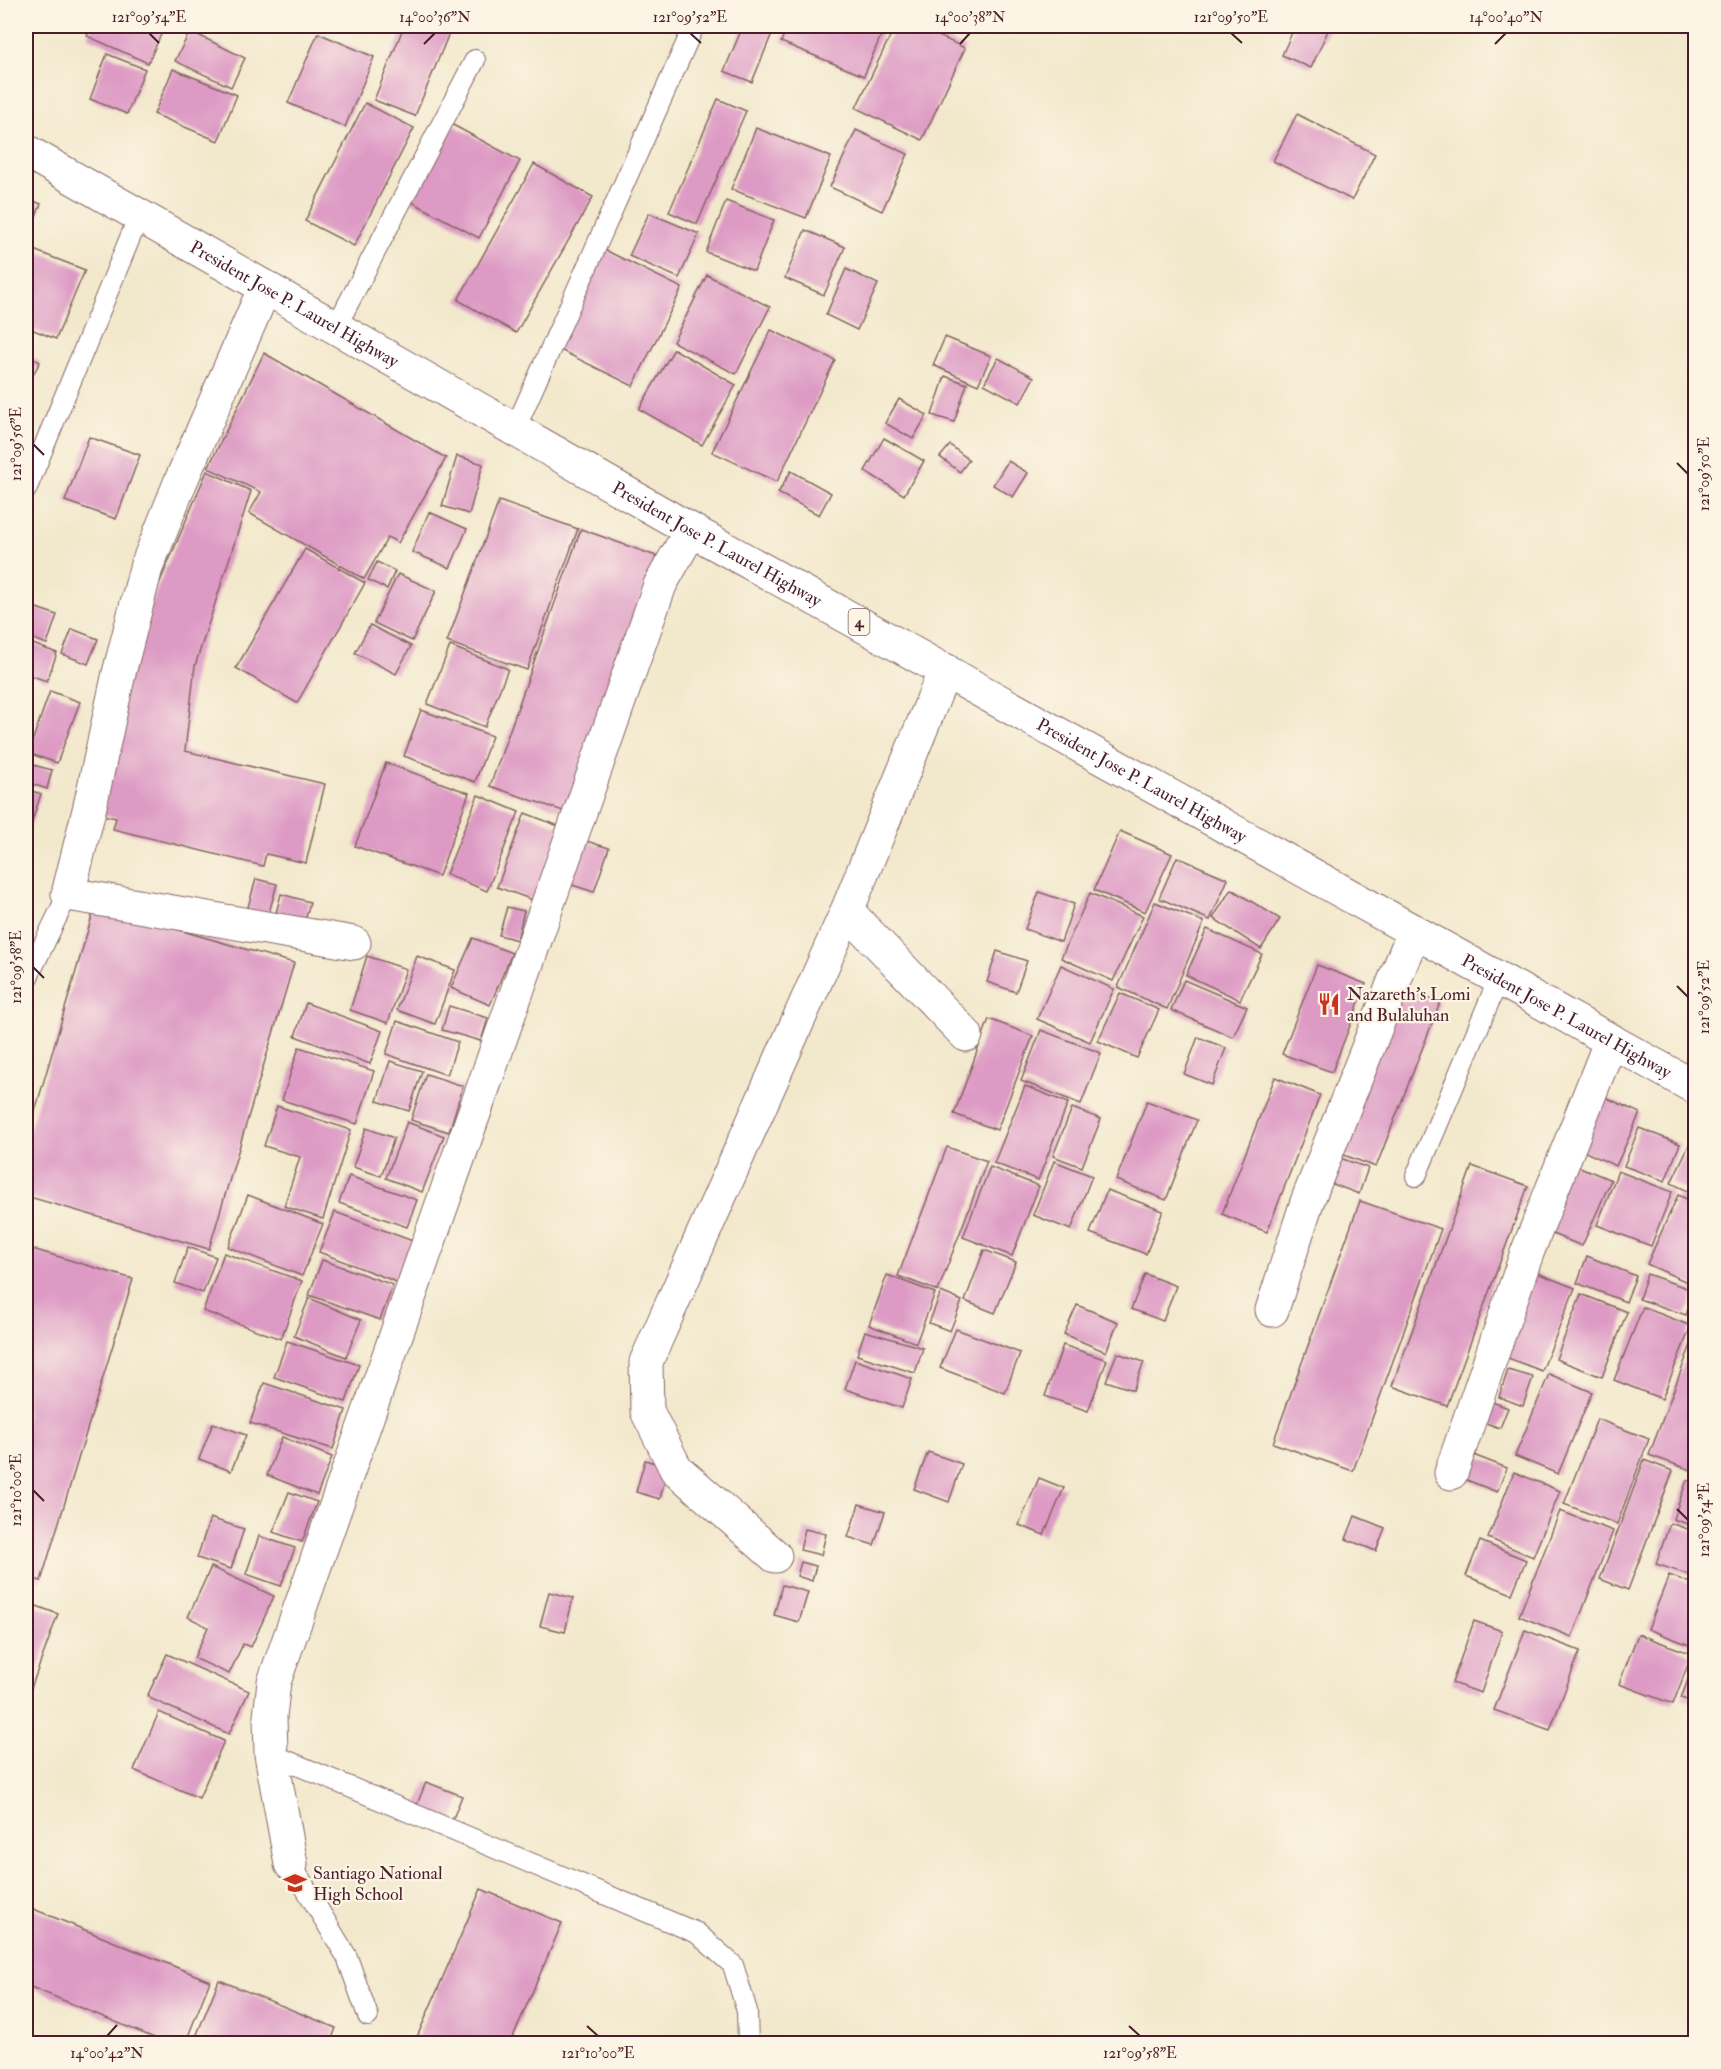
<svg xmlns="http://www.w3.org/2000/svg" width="1721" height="2069" viewBox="0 0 1721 2069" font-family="'IM FELL Double Pica',serif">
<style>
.building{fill:#dd9ac4}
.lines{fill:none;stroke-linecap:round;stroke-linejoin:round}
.lane-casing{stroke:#856563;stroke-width:22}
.street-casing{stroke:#856563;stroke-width:35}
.highway-casing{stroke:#856563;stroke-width:35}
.lane{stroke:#fff;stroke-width:20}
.street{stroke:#fff;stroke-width:33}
.highway{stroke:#fff;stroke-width:33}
.ticks{fill:none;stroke:#4a1f2b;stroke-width:2}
.labels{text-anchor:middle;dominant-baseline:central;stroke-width:4.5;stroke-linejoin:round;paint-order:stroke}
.shield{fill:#fcf5e5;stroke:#7f5f63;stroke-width:1.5}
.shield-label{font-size:16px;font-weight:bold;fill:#4a1f2b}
.street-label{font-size:18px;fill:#4a1f2b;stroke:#fcf5e5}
.poi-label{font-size:18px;fill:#4a1f2b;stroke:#fcf5e5;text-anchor:start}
.neatline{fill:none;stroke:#4a1f2b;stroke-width:2}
.ticks-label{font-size:15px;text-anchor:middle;fill:#4a1f2b}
</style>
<rect width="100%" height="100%" fill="#fcf5e5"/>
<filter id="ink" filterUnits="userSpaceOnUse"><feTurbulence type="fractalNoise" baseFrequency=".0167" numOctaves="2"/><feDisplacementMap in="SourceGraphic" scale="12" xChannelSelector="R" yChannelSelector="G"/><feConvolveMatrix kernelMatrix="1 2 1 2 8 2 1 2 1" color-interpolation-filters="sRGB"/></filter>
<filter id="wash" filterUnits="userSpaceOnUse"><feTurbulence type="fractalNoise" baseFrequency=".008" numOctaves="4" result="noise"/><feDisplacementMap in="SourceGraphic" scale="24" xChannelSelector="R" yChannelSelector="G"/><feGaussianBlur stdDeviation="1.35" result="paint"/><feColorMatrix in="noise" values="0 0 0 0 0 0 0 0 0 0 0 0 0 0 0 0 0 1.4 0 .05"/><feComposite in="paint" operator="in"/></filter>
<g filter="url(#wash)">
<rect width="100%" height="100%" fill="#f2e8cc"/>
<g id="blocks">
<g class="building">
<polygon points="92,26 153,26 163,30 148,63 87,36"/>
<polygon points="404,26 452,26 415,116 374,100"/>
<polygon points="743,26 775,26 752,82 724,71"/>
<polygon points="787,26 885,26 864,76 781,42"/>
<polygon points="895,26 917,26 965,48 922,140 856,108"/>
<polygon points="1295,26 1330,26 1311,68 1282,55"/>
<polygon points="190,31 245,58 231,87 175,61"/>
<polygon points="318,33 374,57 345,127 288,103"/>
<polygon points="107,54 145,69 127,114 90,99"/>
<polygon points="173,69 237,95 218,141 154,114"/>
<polygon points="718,99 746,111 697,224 669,212"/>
<polygon points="365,103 414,128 354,246 305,221"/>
<polygon points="1297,114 1375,154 1352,200 1273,161"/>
<polygon points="451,124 520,161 479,238 410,201"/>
<polygon points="756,128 831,157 806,218 731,189"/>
<polygon points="856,130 908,154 882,211 830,187"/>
<polygon points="534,164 593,197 516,333 458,300"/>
<polygon points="26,198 41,204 26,241"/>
<polygon points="726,201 774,220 754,271 706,252"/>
<polygon points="649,213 699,234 679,278 629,256"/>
<polygon points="805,230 845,247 824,295 785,278"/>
<polygon points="31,249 85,270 56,339 26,327 26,261"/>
<polygon points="605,250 682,288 633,386 556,348"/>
<polygon points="846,269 878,284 857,330 826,315"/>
<polygon points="707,275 770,307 736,374 673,342"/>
<polygon points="771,330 835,360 777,482 712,452"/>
<polygon points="945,337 991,356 978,385 933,365"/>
<polygon points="674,349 736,385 702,445 639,409"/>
<polygon points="264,353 446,458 398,543 388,537 364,579 249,513 261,492 208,468"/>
<polygon points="26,354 40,362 26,387"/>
<polygon points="998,358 1034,377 1020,403 984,384"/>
<polygon points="945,376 967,384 954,422 932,415"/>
<polygon points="899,399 927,415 913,439 885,423"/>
<polygon points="89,437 140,455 116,519 65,501"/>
<polygon points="884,438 924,461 904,495 865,471"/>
<polygon points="950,445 969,460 960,472 940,457"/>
<polygon points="457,456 483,464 469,514 442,506"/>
<polygon points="1008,461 1028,473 1013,497 993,485"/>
<polygon points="207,471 251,491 195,666 185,751 325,784 306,863 266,854 263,866 113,829 116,818 103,815 131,650"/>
<polygon points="791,471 831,493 819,515 778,493"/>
<polygon points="499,501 578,529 527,670 447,642"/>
<polygon points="429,512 467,529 450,568 412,552"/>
<polygon points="581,529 656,556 566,812 490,786"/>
<polygon points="305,549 365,583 297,703 236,668"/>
<polygon points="377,562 395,571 387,589 368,580"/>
<polygon points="398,574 436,591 412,641 374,623"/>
<polygon points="28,605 57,615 47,644 26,636 26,612"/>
<polygon points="370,625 411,646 396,674 355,653"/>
<polygon points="72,629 98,639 88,664 62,654"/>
<polygon points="30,643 57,653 47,681 26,674 26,655"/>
<polygon points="450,646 508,669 485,727 427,704"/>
<polygon points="50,691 80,702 57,763 28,753"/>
<polygon points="421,710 492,736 475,782 404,756"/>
<polygon points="26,763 52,770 47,789 26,782"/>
<polygon points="386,763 469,793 439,876 355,846"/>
<polygon points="26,789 41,794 28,834 26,833"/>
<polygon points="478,795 519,812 487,891 446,874"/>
<polygon points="525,813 561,827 533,900 497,887"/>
<polygon points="1120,831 1172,854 1145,912 1094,890"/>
<polygon points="583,840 609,848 594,892 569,884"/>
<polygon points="1177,857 1228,879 1210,920 1159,898"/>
<polygon points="256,879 277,884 267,920 246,914"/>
<polygon points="1231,889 1280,919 1261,949 1213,918"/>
<polygon points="1039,892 1074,904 1061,942 1025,929"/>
<polygon points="1090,893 1143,916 1113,981 1061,958"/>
<polygon points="281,894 310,902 304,925 275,917"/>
<polygon points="1155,902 1204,922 1167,1009 1118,987"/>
<polygon points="95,906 294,963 209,1249 26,1196 26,1142"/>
<polygon points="507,907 524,911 517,940 499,935"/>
<polygon points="1207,929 1262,954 1240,1000 1186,975"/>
<polygon points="473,938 512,953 490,1005 451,988"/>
<polygon points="997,951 1027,961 1016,992 987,982"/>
<polygon points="367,956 406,969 388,1023 350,1010"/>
<polygon points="417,956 455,970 435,1024 397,1010"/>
<polygon points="1061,965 1114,989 1090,1042 1037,1019"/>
<polygon points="1317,965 1366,984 1332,1072 1282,1054"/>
<polygon points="1184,980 1247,1007 1233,1037 1171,1010"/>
<polygon points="1395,986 1440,1003 1376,1167 1331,1150"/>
<polygon points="1120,993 1159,1010 1137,1058 1098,1041"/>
<polygon points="306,1003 382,1031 370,1064 295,1036"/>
<polygon points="449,1006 488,1018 481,1041 442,1030"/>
<polygon points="989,1019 1033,1036 997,1130 954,1114"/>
<polygon points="397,1021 458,1042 447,1075 386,1054"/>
<polygon points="1041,1030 1101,1053 1081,1104 1021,1081"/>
<polygon points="1198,1037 1226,1048 1212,1085 1184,1074"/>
<polygon points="299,1047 374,1071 357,1124 282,1100"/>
<polygon points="390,1061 422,1071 409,1111 377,1101"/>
<polygon points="426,1074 463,1086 449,1132 411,1120"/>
<polygon points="1275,1077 1320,1095 1267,1232 1222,1214"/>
<polygon points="1025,1086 1068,1103 1038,1180 994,1163"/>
<polygon points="1596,1093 1640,1113 1616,1166 1572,1146"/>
<polygon points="1147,1101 1197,1120 1166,1200 1116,1180"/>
<polygon points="277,1106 351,1130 323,1219 284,1206 300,1157 264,1146"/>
<polygon points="1072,1108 1101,1119 1082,1167 1053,1156"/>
<polygon points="407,1122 444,1136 422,1192 386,1178"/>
<polygon points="366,1128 394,1138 381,1176 353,1167"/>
<polygon points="1639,1128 1680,1144 1665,1181 1624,1166"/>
<polygon points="1689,1145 1696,1148 1696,1195 1671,1183"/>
<polygon points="947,1147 987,1161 938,1291 898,1276"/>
<polygon points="1326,1153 1368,1168 1359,1194 1317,1178"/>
<polygon points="1054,1161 1092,1176 1071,1230 1033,1215"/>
<polygon points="1568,1162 1611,1180 1582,1246 1540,1229"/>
<polygon points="1472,1166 1528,1186 1447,1406 1392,1386"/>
<polygon points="990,1167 1039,1186 1012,1256 963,1237"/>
<polygon points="1618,1171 1672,1192 1651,1246 1597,1225"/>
<polygon points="349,1176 417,1200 407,1227 339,1203"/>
<polygon points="1107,1190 1163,1211 1146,1254 1090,1233"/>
<polygon points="248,1195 323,1224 302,1276 228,1247"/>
<polygon points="1678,1195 1696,1203 1696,1286 1647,1264"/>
<polygon points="1360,1201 1441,1229 1353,1471 1273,1443"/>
<polygon points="335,1212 418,1243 402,1284 319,1252"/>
<polygon points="26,1247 133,1279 41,1581 26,1577"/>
<polygon points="188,1247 216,1257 203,1293 175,1283"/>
<polygon points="984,1250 1016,1262 995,1313 965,1301"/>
<polygon points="224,1253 302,1281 281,1339 203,1311"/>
<polygon points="1587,1256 1636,1276 1626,1302 1577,1283"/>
<polygon points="322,1260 393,1285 380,1320 309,1295"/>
<polygon points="1527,1269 1575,1288 1542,1371 1495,1353"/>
<polygon points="1145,1274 1176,1286 1163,1321 1131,1309"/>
<polygon points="1647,1274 1695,1291 1686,1315 1639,1299"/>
<polygon points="887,1275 935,1293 916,1343 869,1325"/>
<polygon points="941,1292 962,1301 950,1331 929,1323"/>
<polygon points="1581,1294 1627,1312 1602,1377 1556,1359"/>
<polygon points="309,1298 361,1320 346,1357 294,1336"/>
<polygon points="1077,1305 1118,1322 1106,1352 1064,1334"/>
<polygon points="1643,1307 1691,1326 1662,1399 1614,1380"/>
<polygon points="956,1329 1020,1353 1005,1393 940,1368"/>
<polygon points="865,1331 923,1348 915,1373 857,1355"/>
<polygon points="287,1341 359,1365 346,1402 274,1377"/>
<polygon points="1692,1342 1696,1343 1696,1472 1649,1455"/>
<polygon points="1063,1345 1107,1360 1088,1411 1045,1396"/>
<polygon points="1117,1353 1144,1362 1133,1390 1106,1381"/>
<polygon points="855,1360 912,1379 902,1408 845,1389"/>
<polygon points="1508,1370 1533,1377 1523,1406 1499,1397"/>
<polygon points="1549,1374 1592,1392 1558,1474 1515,1456"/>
<polygon points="264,1383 346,1410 333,1449 250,1423"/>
<polygon points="1482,1398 1508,1408 1500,1428 1474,1419"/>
<polygon points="1597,1419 1649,1439 1617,1524 1564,1504"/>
<polygon points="213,1423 246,1435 231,1471 199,1459"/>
<polygon points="282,1437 332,1457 317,1495 267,1475"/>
<polygon points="928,1452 962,1464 949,1502 914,1489"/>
<polygon points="1468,1453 1507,1468 1497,1492 1459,1477"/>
<polygon points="645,1460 668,1467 660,1499 636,1492"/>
<polygon points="1644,1460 1673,1471 1628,1590 1600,1579"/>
<polygon points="1514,1472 1560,1491 1533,1557 1488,1538"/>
<polygon points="1039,1478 1064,1488 1044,1535 1019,1525"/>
<polygon points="1687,1480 1696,1483 1696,1527 1673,1519"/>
<polygon points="289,1492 317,1502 302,1542 273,1532"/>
<polygon points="859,1504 885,1512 874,1545 848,1537"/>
<polygon points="1560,1511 1613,1531 1572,1637 1519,1616"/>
<polygon points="1355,1516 1385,1528 1376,1551 1346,1539"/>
<polygon points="210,1518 244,1529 231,1569 197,1558"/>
<polygon points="1670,1523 1696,1532 1696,1577 1656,1564"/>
<polygon points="805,1529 826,1534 821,1555 800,1550"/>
<polygon points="259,1536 295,1548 281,1586 246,1574"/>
<polygon points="1480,1541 1526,1560 1512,1594 1466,1576"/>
<polygon points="801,1562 816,1566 812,1581 797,1576"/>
<polygon points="211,1567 274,1596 251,1647 243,1644 229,1674 194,1658 208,1627 188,1617"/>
<polygon points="1669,1575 1696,1585 1696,1638 1692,1646 1648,1629"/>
<polygon points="782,1585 808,1592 799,1622 774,1615"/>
<polygon points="549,1592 573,1598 565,1632 540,1626"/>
<polygon points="26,1602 58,1614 26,1702"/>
<polygon points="1474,1621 1502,1631 1481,1693 1452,1683"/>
<polygon points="1525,1630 1580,1651 1550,1730 1494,1710"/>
<polygon points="1638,1634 1692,1654 1673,1704 1619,1684"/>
<polygon points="167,1654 249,1691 229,1734 147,1697"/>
<polygon points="1695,1662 1696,1662 1696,1703 1681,1698"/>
<polygon points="159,1712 224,1741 199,1798 134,1770"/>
<polygon points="426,1782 462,1796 450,1826 414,1812"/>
<polygon points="481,1889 562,1923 510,2044 414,2044"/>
<polygon points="26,1906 210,1981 185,2044 169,2044 26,1985"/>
<polygon points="219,1980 336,2028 330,2044 193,2044"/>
</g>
</g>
</g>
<g filter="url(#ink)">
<use href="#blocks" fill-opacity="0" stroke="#856563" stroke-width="1.5"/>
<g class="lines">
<g class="lane-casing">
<g id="lane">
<polyline points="336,327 475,60"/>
<polyline points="515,429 694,26"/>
<polyline points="26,490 139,216"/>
<polyline points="26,981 68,894"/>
<polyline points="1416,1176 1499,978"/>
<polyline points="271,1754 697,1933 733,1965 747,2011 748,2044"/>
<polyline points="291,1864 347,1957 368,2016"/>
</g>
</g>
<g class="street-casing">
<g id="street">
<polyline points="265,287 180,483 146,568 119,673 90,806 68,894 354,943"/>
<polyline points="847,911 966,1035"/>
<polyline points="1272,1310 1307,1202 1414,931"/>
<polyline points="1451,1473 1527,1253 1611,1040"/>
<polyline points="775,1556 676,1469 647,1411 646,1362 847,911 945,670"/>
<polyline points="291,1864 271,1754 270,1716 274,1682 660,585 691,530"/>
</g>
</g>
<g class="highway-casing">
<g id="highway">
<path id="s1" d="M26 151 691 530 1696 1088"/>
</g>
</g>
<use href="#lane" class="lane"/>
<use href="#street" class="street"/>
<use href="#highway" class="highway"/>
</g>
</g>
<path class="ticks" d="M149 33 159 43M690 33 701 43M1231 33 1242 43M424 44 435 33M960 44 970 33M1495 44 1506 33M33 444 44 455M1677 463 1688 474M33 967 44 978M1677 986 1688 997M33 1490 44 1501M1677 1509 1688 1520M587 2026 598 2036M1129 2026 1140 2036M107 2036 117 2025"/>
<defs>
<g id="restaurant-bare" transform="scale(1.8)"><path d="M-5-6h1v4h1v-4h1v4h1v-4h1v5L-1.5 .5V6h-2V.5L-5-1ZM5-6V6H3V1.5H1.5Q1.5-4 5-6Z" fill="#c8321e" stroke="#fcf5e5" stroke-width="2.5" paint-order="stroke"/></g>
<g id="school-bare" transform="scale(1.8)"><path d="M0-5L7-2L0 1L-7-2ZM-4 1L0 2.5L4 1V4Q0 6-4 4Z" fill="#c8321e" stroke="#fcf5e5" stroke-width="2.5" paint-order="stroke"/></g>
</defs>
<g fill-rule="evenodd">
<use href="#restaurant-bare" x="1329" y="1004"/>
<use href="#school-bare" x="295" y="1883"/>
</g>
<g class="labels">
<rect class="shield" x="848.5" y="609" width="21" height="26" rx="4.5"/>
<g class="shield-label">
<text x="859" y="622">4</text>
</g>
<g class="street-label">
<text stroke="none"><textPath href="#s1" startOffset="309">President Jose P. Laurel Highway</textPath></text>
<text stroke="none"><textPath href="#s1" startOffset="795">President Jose P. Laurel Highway</textPath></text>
<text stroke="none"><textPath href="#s1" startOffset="1281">President Jose P. Laurel Highway</textPath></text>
<text stroke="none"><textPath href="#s1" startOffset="1767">President Jose P. Laurel Highway</textPath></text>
</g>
<g class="poi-label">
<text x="1347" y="994">Nazareth's Lomi<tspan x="1347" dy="21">and Bulaluhan</tspan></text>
<text x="313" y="1873">Santiago National<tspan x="313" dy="21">High School</tspan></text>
</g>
</g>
<rect width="1721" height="2069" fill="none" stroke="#fcf5e5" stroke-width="66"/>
<rect x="33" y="33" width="1655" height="2003" class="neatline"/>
<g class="ticks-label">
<text x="149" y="22">121°09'54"E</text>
<text x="435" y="22">14°00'36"N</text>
<text x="690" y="22">121°09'52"E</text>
<text x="970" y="22">14°00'38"N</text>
<text x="1231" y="22">121°09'50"E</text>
<text x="1506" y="22">14°00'40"N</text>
<text transform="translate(16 444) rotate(-90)" y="5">121°09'56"E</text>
<text transform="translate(1704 474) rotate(-90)" y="5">121°09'50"E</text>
<text transform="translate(16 967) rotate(-90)" y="5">121°09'58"E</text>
<text transform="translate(1704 997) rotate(-90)" y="5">121°09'52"E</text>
<text transform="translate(16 1490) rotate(-90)" y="5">121°10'00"E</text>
<text transform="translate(1704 1520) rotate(-90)" y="5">121°09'54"E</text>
<text x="107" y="2058">14°00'42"N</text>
<text x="598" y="2058">121°10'00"E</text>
<text x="1140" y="2058">121°09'58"E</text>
</g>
</svg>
